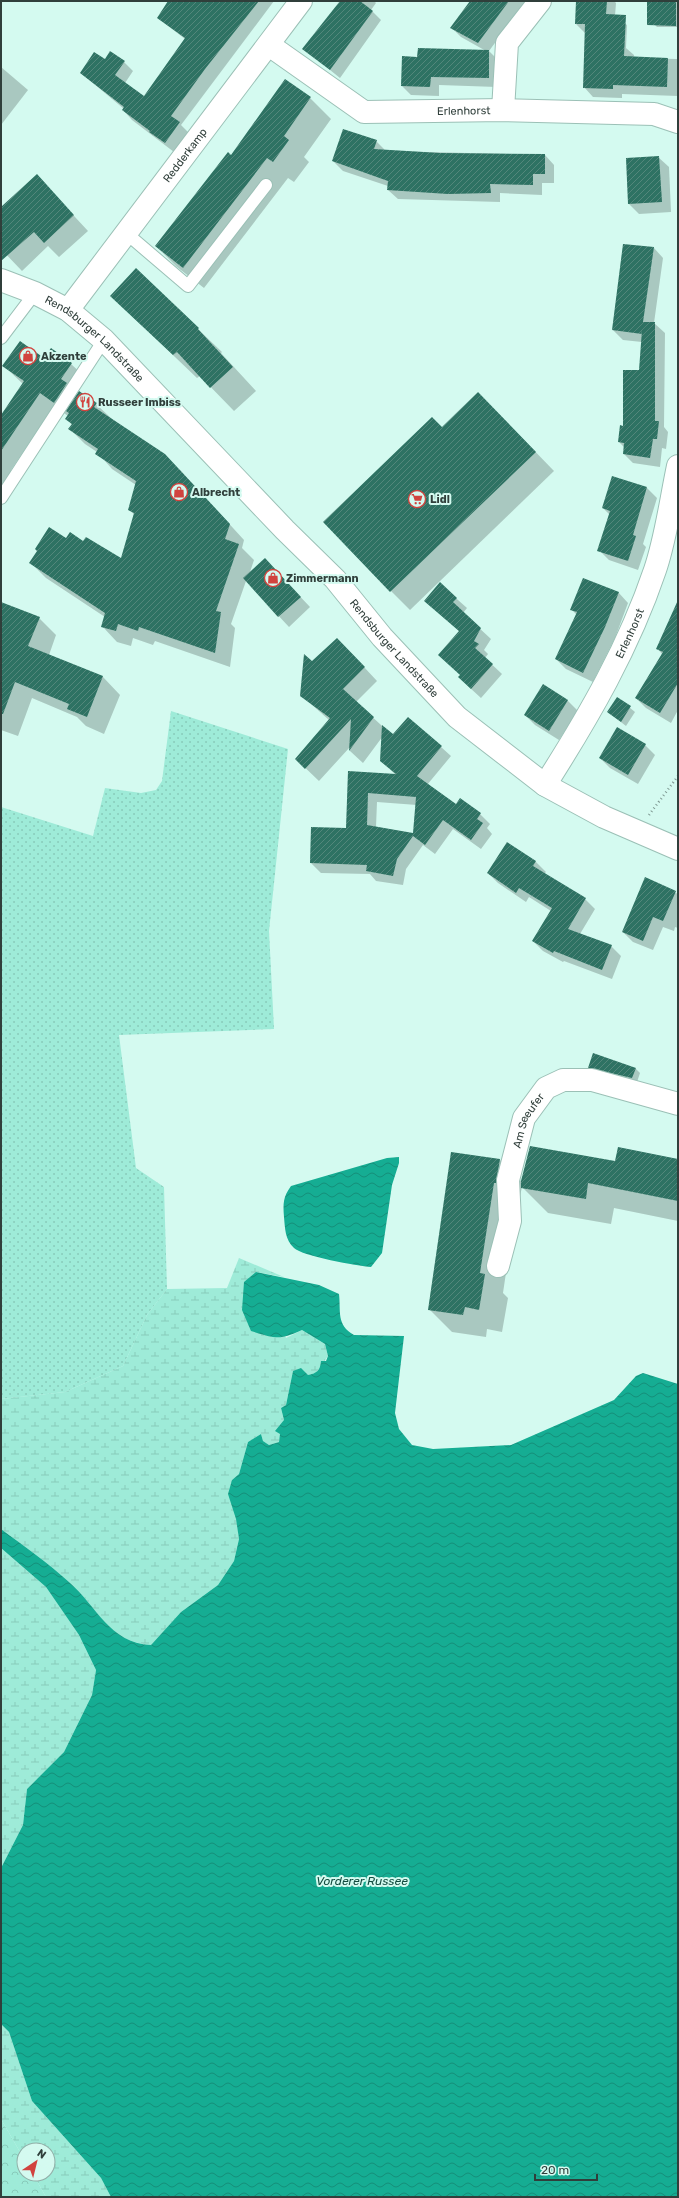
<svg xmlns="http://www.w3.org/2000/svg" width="679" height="2198" viewBox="0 0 679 2198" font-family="Rubik,sans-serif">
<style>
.grass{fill:url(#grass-dots)}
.forest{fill:url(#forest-crowns)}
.wetland{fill:url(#wetland-marsh)}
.water{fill:url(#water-waves)}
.shadow{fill:#0003;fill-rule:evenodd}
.building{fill:url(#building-hatch);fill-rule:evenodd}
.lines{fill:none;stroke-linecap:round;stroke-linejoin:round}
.service-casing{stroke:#9bc0b6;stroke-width:14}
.minor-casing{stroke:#9bc0b6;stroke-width:24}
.tertiary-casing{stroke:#9bc0b6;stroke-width:24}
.path{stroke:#7e9891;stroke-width:2.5;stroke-dasharray:1 3;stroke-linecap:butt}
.service{stroke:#fff;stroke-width:12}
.minor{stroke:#fff;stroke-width:22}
.tertiary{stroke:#fff;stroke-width:22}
.labels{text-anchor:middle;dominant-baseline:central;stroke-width:4;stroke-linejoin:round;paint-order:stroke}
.street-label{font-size:11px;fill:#303f3b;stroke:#d4faf0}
.poi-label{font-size:11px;font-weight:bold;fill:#303f3b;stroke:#d4faf0;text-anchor:start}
.water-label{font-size:12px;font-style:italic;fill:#114a3e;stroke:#d4faf0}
</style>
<defs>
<pattern id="grass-dots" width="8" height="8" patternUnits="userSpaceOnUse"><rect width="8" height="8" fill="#9eebd8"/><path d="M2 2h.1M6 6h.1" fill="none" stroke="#88cbba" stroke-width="1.8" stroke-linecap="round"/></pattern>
<pattern id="forest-crowns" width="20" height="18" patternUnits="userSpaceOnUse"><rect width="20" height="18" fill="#9eebd8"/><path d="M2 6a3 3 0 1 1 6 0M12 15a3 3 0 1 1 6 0" fill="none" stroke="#88cbba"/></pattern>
<pattern id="wetland-marsh" width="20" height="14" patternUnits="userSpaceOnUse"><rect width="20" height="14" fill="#9eebd8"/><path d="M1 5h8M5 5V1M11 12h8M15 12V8" fill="none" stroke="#88cbba"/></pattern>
<pattern id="water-waves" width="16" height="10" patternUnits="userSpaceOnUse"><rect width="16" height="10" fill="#15ad93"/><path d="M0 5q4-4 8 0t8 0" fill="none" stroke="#148e79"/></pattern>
<pattern id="building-hatch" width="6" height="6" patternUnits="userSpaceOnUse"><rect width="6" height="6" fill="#2e7263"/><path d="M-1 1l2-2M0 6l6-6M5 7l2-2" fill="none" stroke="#53877b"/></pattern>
</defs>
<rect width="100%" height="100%" fill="#d4faf0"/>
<polygon class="grass" points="171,711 288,749 269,931 274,1029 119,1035 136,1168 164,1187 167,1289 147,1315 123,1366 65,1392 1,1399 1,807 93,836 105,788 141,793 156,790 162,781"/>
<polygon class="forest" points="1,2119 24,2159 24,2174 33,2174 46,2197 1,2197"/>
<g class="wetland">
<path d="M239 1258 284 1277 256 1272 286 1338 302 1330 325 1344 328 1356 316 1373 308 1375 293 1371 286 1405 281 1408 284 1420 279 1442 269 1445 263 1441 261 1434 248 1442 239 1474 232 1480 239 1539 234 1561 218 1585 181 1612 151 1645C107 1642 98 1607 69 1582 48 1563 24 1546 1 1529V1399L65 1392 123 1366 147 1315 167 1289 227 1288Z"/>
<polygon points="1,1548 46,1587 79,1635 96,1670 92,1695 64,1752 27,1789 23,1825 1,1868"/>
<polygon points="1,2024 9,2032 32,2101 101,2178 111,2197 46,2197 33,2174 48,2174 48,2150 24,2150 24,2159 1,2119"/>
</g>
<g class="water">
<path d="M399 1157V1163L392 1185 382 1253 371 1267C358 1266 302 1256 294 1248 285 1240 285 1228 284 1217 283 1203 283 1197 291 1186L387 1158Z"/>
<path d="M256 1272 319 1285 339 1294C341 1311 336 1325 354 1335L404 1336 395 1413 399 1429 412 1445 433 1449 511 1445 614 1400 636 1376 643 1373 678 1384V2197H111L101 2178 32 2101 9 2032 1 2024V1868L23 1825 27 1789 64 1752 92 1695 96 1670 79 1635 46 1587 1 1548V1529C24 1546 48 1563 69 1582 97 1606 109 1643 151 1645L181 1612 218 1585 234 1561 239 1539 236 1519 228 1494 232 1480 239 1474 248 1442 261 1434 263 1441 269 1445 279 1442 280 1434 275 1431 284 1420 281 1408 286 1405 293 1371 301 1368 308 1375C317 1373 320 1371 321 1361H326L328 1356 325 1344 302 1330C279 1341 275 1338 251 1331L242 1310 244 1282Z"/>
</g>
<g class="shadow">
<polygon points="170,1 274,1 181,125 188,132 174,152 132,120 123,110 124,109 81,73 105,61 124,62 133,71 125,83 144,97 185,39 158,18"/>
<polygon points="341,1 374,1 376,3 371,10 381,20 340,78 304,49"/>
<polygon points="471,1 526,1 489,51 498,60 497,87 439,85 439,96 411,95 402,86 418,58 486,51 461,37 452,28"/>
<polygon points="577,1 614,1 616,3 615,16 627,25 626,48 634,55 634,58 677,59 678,49 678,96 622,94 622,98 593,97 584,87 585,33 576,24"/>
<polygon points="648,1 678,1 678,27 657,27 648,18"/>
<polygon points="1,67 28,90 1,125"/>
<polygon points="310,98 331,119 304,157 309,162 294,182 288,178 204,288 177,267 156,246 231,156"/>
<polygon points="376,141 386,151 545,155 554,165 554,183 542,183 542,195 500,193 500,202 398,199 388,190 388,186 343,171 333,161"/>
<polygon points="658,157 669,167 671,212 639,214 629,204 627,159"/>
<polygon points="37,176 88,231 59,257 48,246 22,271 1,249 1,205 2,207"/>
<polygon points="654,248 663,258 654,323 665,333 664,427 668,432 666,449 662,448 660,467 633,463 624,454 625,448 619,442 640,371 642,342 623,340 613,330"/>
<polygon points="136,270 222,352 221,353 256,391 234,411 200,376 197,378 111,296"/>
<polygon points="44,360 71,364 85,377 74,392 78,395 80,393 96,404 112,419 180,470 244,540 242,548 254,560 249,575 275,570 310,607 289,627 246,581 231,624 235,628 230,667 155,641 153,645 133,638 131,646 117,642 102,626 105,617 46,578 31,563 67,540 84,542 122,559 135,515 129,510 136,485 112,469 97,452 85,444 70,429 72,425 66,418 68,416 54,406 11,470 17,476 1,499 1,417 23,384 4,366"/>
<polygon points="497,412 554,471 410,610 391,591 442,428"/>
<polygon points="647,488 657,498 643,544 646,547 638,570 609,560 599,550 610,515 603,508"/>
<polygon points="440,584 467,608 463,613 491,639 484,650 488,654 485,658 502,674 481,698 469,687 461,676 460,632 425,601"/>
<polygon points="618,592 628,603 615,638 593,682 566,669 556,659 577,615 572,610"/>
<polygon points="1,603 39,618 56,635 49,655 103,677 120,695 104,734 86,726 77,717 32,698 18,736 1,730"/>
<polygon points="678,603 678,710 671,723 646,708 636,698 662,654 657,648"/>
<path d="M350 652 377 681 356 702 393 736 441 747 451 756 427 785 456 806 480 814 490 824 487 828 492 834 481 849 453 829 435 854 423 845 406 869 403 885 376 881 370 874 321 873 311 863 312 828 347 829 349 772 396 775 381 761 383 736 363 763 350 751V747L319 781 296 759 329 720 301 695 312 662ZM377 802 417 805 414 834 376 827Z"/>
<polygon points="543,686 568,701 578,711 559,740 535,725 525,715"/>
<polygon points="618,698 635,712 626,726 608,712"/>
<polygon points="645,745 655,755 638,784 610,768 600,758"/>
<polygon points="507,843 536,862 546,872 544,874 585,899 595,909 580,934 611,946 621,956 612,979 564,961 563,962 543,951 533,941 551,911 529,897 526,902 498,883 488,873"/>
<polygon points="646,879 678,894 678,928 675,927 674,931 663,927 653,950 633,942 623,932"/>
<polygon points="589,1067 635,1068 640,1073 637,1082 594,1072"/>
<polygon points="452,1153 500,1160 522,1182 616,1162 678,1160 678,1221 614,1208 611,1224 548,1213 522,1187 518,1205 516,1205 503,1293 508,1298 502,1332 487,1329 486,1337 452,1332 429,1309"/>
</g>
<g class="building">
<polygon points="168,1 259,1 205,69 171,116 180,122 165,143 149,132 150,131 122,110 124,107 80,73 94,52 105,59 110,51 125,61 115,75 144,96 185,38 157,18"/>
<polygon points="340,1 360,1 373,11 330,70 302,49"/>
<polygon points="470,1 509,1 478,43 450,28"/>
<polygon points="576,1 607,1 606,14 626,15 624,56 668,58 667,87 613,85 613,89 583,88 585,24 575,24"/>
<polygon points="647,1 676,1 676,26 647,25"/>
<polygon points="418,48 489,50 489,78 431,77 430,87 401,86 402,56 417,57"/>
<polygon points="285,79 311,97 284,136 289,140 273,162 267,158 183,268 155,246 228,152 231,155"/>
<polygon points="343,129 377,140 374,149 440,153 545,154 545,174 533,174 533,185 490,184 491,193 448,194 387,190 388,181 332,161"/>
<polygon points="659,156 662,202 628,204 626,158"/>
<polygon points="37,174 74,215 44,243 34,232 1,261 1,207"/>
<polygon points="623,244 654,247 643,322 655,322 655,421 659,421 657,439 653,439 650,458 623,454 624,443 618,442 620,425 623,426 623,370 639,370 642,330 642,334 612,330"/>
<polygon points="136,268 199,328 198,329 233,367 210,388 177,352 173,355 110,296"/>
<polygon points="20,341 44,358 51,348 72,363 61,379 67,383 54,403 40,393 1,451 1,415 24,381 2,366"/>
<polygon points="79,391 97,403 94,407 165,454 230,524 225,539 239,544 216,611 221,612 215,653 139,627 138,631 118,624 116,631 101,627 105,613 29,563 37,551 35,549 49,527 66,538 70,532 83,541 86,537 121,558 134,513 128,510 136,481 95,454 98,449 68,429 72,424 65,419 69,413 66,411"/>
<polygon points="478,392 536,452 390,592 323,522 432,417 442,427"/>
<polygon points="612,476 647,487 633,535 636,536 628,561 597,551 610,511 602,508"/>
<polygon points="265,558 301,597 278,617 243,578"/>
<polygon points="583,578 619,592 605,627 583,673 555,659 577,612 570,610"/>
<polygon points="440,582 457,598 453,602 481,628 474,641 479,644 475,648 493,664 471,689 458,677 460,675 438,655 459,631 424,601"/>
<polygon points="678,600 678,683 660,713 635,698 663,652 656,649"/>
<polygon points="1,602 40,617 28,646 103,676 87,717 67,709 69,704 15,682 3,714 1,714"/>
<polygon points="337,638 365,667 343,689 374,717 349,751 351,719 305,769 295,759 330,718 300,696 304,654 312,661"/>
<polygon points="543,684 568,700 549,731 524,715"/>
<polygon points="617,697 631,706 621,722 607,712"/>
<path d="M408 717 442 746 417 776 456 804 460 798 481 813 477 819 483 823 471 840 443 820 425 845 413 836 397 859 393 876 366 871 367 865 310 863 311 827 346 828 348 771 396 774 380 761 382 725 393 734ZM368 793 416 797 413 833 367 825Z"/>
<polygon points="617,727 646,744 628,775 599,758"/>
<polygon points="507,842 536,861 533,866 586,898 568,929 612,945 602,970 554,951 553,953 532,941 552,908 519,888 516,893 487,873"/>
<polygon points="645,877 676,891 663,921 653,917 643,941 622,932"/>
<polygon points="593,1053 636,1068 632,1078 588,1068"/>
<polygon points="530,1146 615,1161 618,1147 678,1159 678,1201 588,1183 586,1199 521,1188 521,1181"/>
<polygon points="451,1152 500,1159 496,1183 494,1183 480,1273 485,1274 479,1310 465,1307 463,1315 428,1310"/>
</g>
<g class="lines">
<g class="service-casing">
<g id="service">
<polyline points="126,233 188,286 266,185"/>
<polyline points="1,338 35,293"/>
<polyline points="1,498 104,340"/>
</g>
</g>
<g class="minor-casing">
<g id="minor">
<path id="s1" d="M269 45 364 112 503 110 654 114 678 122"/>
<polyline points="503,110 507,43 540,1"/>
<path id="s2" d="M68 310 301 1"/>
<path id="s3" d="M545 785C589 716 629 647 655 570 666 538 671 499 678 466"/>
<path id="s4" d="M498 1266 510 1221 508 1180 524 1118 546 1088 563 1080H592L678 1104"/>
</g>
</g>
<g class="tertiary-casing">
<g id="tertiary">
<path id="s5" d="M1 280 35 293 68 310 104 340 285 530 335 579 382 637 457 717 545 785 604 817 678 849"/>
</g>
</g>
<polyline class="path" points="649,815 678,776"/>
<use href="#service" class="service"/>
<use href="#minor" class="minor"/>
<use href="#tertiary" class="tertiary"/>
</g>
<defs>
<g id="shop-ring" transform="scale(0.9)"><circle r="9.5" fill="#d4faf0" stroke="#d1433e" stroke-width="1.5"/><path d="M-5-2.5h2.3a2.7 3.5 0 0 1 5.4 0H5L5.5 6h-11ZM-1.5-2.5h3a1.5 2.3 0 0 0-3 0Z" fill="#d1433e"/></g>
<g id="restaurant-ring" transform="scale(0.9)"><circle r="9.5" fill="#d4faf0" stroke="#d1433e" stroke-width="1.5"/><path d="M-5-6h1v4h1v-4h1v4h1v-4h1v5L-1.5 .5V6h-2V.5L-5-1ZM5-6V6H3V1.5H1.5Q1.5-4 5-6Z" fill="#d1433e"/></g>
<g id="supermarket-ring" transform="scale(0.9)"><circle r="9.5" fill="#d4faf0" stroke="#d1433e" stroke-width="1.5"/><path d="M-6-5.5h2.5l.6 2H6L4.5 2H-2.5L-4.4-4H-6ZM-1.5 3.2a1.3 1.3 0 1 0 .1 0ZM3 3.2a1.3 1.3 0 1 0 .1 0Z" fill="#d1433e"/></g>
</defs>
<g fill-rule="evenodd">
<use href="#shop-ring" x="28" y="356"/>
<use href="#restaurant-ring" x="85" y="402"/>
<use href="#shop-ring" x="179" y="492"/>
<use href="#supermarket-ring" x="417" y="499"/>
<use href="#shop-ring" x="273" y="578"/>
</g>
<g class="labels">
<g class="street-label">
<text stroke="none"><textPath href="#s1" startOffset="216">Erlenhorst</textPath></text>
<text stroke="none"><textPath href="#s2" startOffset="194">Redderkamp</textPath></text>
<text stroke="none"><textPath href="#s5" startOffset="112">Rendsburger Landstraße</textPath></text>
<text stroke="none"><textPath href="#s3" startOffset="174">Erlenhorst</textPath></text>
<text stroke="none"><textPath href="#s5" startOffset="544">Rendsburger Landstraße</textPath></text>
<text stroke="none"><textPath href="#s4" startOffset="151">Am Seeufer</textPath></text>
</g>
<g class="poi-label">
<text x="41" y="356">Akzente</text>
<text x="98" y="402">Russeer Imbiss</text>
<text x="192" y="492">Albrecht</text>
<text x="430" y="499">Lidl</text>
<text x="286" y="578">Zimmermann</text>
</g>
<g class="water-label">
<text x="362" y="1881">Vorderer Russee</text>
</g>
</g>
<rect width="679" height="2198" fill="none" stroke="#303f3b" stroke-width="4"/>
<g transform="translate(36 2162) rotate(35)"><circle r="19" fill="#d4faf0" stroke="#92afa8"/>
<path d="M0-3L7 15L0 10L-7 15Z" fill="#d1433e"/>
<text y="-6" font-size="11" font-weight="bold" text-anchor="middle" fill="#303f3b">N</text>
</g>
<path d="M535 2174v6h62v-6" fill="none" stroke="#303f3b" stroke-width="2"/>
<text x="541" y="2174" font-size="12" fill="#303f3b" stroke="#d4faf0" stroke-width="3" paint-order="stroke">20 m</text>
</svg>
